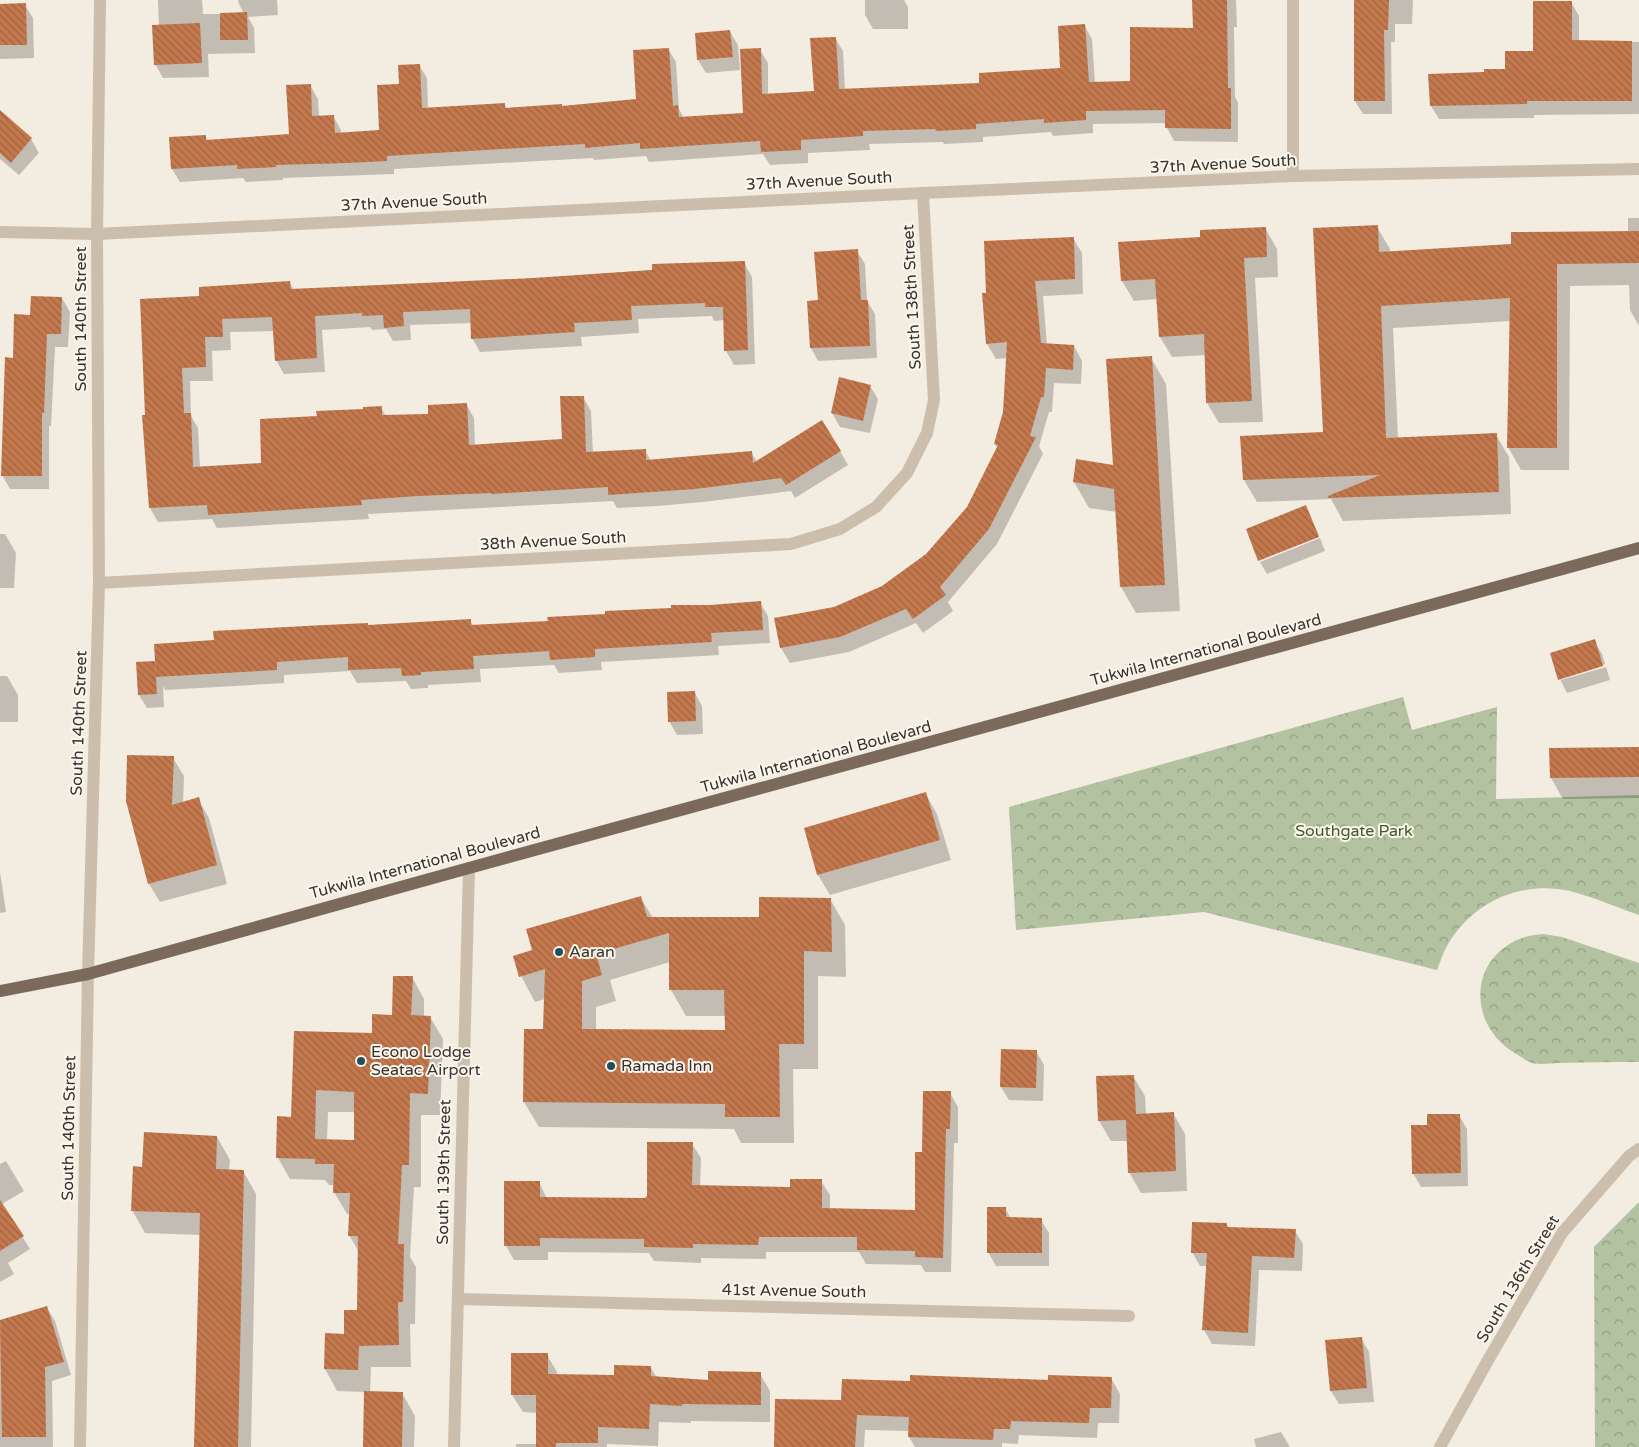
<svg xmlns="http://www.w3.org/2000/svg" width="1639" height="1447" viewBox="0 0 1639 1447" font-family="'Varela Round',sans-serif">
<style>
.park{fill:url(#park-crowns)}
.shadow{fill:#0003;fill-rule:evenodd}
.building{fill:url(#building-back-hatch);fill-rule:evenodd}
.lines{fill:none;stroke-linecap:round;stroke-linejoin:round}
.minor{stroke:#cbbeac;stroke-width:12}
.tertiary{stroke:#cbbeac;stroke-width:12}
.primary{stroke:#7b6a5c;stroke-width:12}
.poi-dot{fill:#20505b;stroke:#faf6ed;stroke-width:2}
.labels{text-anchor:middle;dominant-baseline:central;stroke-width:4;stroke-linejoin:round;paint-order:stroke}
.street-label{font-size:16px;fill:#39312b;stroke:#faf6ed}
.park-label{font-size:16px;fill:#44572f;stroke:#faf6ed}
.poi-label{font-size:16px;fill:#39312b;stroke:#faf6ed;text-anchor:start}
</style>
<defs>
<pattern id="park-crowns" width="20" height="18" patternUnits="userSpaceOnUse" patternTransform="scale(1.25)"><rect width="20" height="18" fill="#b3c2a0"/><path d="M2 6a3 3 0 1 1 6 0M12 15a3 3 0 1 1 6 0" fill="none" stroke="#939e83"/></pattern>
<pattern id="building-back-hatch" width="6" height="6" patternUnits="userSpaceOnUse" patternTransform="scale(1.25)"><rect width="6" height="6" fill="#c4784d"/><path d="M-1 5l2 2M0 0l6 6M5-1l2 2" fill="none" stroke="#a06340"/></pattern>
</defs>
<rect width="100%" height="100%" fill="#f3ece0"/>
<g class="park">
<path d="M1403 697 1412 730 1497 707 1496 799 1639 795V915C1616 907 1593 897 1570 891 1521 880 1472 902 1447 946 1443 953 1440 962 1437 970L1204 912 1016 930 1009 807Z"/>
<path d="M1543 934 1562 937 1639 963V1062C1612 1062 1585 1062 1559 1063 1551 1063 1539 1065 1532 1063 1526 1061 1520 1056 1515 1053 1470 1027 1467 963 1517 940 1525 936 1534 935 1543 934Z"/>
<polygon points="1639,1202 1639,1447 1595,1447 1594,1247"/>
</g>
<g class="shadow">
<polygon points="158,0 202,0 203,14 244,14 239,4 238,0 277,0 278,15 248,17 254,28 255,53 208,54 209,77 163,78 155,64 159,26"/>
<polygon points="865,0 904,0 908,7 908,29 873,29 865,15"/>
<polygon points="1194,0 1236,0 1237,27 1234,27 1235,97 1238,102 1238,142 1174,141 1167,128 1167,123 1093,124 1093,133 1053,136 1051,132 983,137 983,142 944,144 943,142 869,144 870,150 808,153 808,163 770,165 763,154 649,162 646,156 594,160 593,158 394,169 394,174 283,178 283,180 246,182 243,178 180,182 172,169 205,136 208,141 290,136 310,85 318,99 319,117 333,116 341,130 341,134 380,131 400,85 419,65 427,78 428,109 504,104 507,109 562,107 637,100 668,49 676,62 679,109 684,118 744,114 760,50 768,63 768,95 815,92 835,38 843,51 845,90 981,84 1061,69 1084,25 1092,39 1095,83 1131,82 1194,29"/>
<polygon points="1355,0 1413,0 1412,24 1395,24 1395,42 1391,42 1392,114 1363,114 1355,101"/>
<polygon points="1571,2 1579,16 1579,41 1639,42 1639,114 1534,115 1534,118 1439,119 1431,106 1486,73 1507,70 1535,52"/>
<polygon points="0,5 25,5 33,18 34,58 0,59"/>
<polygon points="730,32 738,45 740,70 706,73 698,60"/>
<polygon points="2,113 31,139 39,153 19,175 0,159 0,115"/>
<polygon points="1628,218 1639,218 1639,326 1630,310 1629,285 1570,286 1569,470 1521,470 1508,447 1511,321 1393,328 1398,438 1496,435 1509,457 1511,514 1343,521 1331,499 1257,502 1244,480 1325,434 1377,227 1390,249 1390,253 1512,245 1628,233"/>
<polygon points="1265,228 1277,249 1278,277 1255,278 1263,422 1219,423 1207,403 1206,355 1172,357 1160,337 1157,299 1134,301 1122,281 1201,238"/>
<polygon points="1073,238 1082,253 1083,294 1043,296 1047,345 1074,346 1082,361 1081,384 1054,383 1052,412 1049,412 1039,446 1043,454 997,544 948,602 953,611 923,633 916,623 849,652 790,663 781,648 775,619 834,609 883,587 927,555 968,508 998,449 995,444 1004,412 1008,358 996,359 987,344 987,294"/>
<polygon points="857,251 865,264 867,301 875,314 877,358 818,361 811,348 819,302"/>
<polygon points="744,263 752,277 755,364 734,365 726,351 724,320 714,321 712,316 638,319 639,333 581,337 582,346 480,352 472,338 472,323 410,325 411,340 393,341 386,329 372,330 370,327 322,330 325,372 284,374 276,360 274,331 230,332 231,350 212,351 213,381 190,381 191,416 198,428 200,468 262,464 318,418 381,408 386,416 430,415 466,404 474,418 475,446 563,440 583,397 591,411 593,453 645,450 651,461 751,452 757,462 840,451 848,465 795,498 791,491 703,502 657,506 617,508 613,501 368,514 369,519 217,528 212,519 158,522 150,508 146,416 200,297 289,282 294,290 533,279"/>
<polygon points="62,298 70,312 68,347 55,347 51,426 49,426 49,489 10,489 2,475 14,359 32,316"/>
<polygon points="1151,358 1166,384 1180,611 1136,613 1121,587 1117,512 1089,508 1074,482 1114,466"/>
<polygon points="870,386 878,399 870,433 840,427 832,413"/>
<polygon points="1305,506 1319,535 1259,560"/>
<polygon points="0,534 5,534 16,553 14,588 0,588"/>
<polygon points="1320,538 1325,551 1267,574 1260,562"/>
<polygon points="760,603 768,616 770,643 718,646 719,655 601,662 602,670 559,673 554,665 480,669 481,682 428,685 428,688 411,689 406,681 357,683 350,671 284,675 284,683 165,690 163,686 164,707 147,708 139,695 154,662 157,667 369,626 470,621 474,626 549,622 710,606"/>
<polygon points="1594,641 1602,654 1605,664 1561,678 1561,680 1606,667 1610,680 1567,693 1560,679 1552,654"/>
<polygon points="0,676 7,676 18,695 18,722 0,722"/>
<polygon points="695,693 702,706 703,734 677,735 669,721"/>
<polygon points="1639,748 1639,798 1563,799 1551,778 1550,749"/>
<polygon points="173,758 184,776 183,803 198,799 209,818 227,884 160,902 149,884"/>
<polygon points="925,793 937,814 951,860 830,895 818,875 805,829"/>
<polygon points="0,872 6,912 0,913"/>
<path d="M640 897 653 918H761L830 899 845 925 846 977 818 976V1069H793L794 1143H741L734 1129 539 1127 524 1102 545 1030V999L535 1002 521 976 534 951ZM670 962 671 990 686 1016H726V1032L596 1030V1007L616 1001 610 980Z"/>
<path d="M412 977 424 999V1017H430L443 1039 440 1115H421V1187H414L410 1257 416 1267 415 1324H410L411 1367H371L370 1393H402L415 1416 414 1447H365V1392L337 1391 325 1369 358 1311 359 1252 349 1235 350 1214H347L334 1192 335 1185H329L325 1180 290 1179 278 1158 292 1118 296 1032 373 1035 393 1016ZM328 1112H356V1141L327 1140Z"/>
<polygon points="1036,1051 1044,1065 1043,1101 1009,1100 1001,1087"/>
<polygon points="1133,1076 1145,1096 1146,1115 1173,1113 1185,1134 1187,1191 1141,1193 1129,1172 1128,1141 1111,1141 1099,1121"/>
<polygon points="950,1093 958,1107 958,1143 954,1143 951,1272 925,1272 921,1265 866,1264 859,1252 766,1252 766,1259 701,1258 701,1263 654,1261 649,1253 548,1252 548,1260 514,1260 506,1246 539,1182 547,1199 646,1200 692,1144 701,1158 700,1186 791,1188 821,1181 830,1195 830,1210 916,1211 923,1153"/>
<polygon points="1459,1115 1467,1129 1468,1186 1421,1187 1413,1173 1428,1126"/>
<polygon points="217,1137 230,1160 229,1171 243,1171 256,1194 251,1447 201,1447 200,1235 145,1233 132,1210 144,1168"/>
<polygon points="6,1161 24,1191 2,1204 30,1249 8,1263 14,1274 0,1282 0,1164"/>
<polygon points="1005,1208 1011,1219 1041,1220 1049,1233 1049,1266 996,1266 988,1252"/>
<polygon points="1226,1224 1229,1228 1295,1231 1303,1244 1302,1271 1259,1270 1255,1346 1212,1344 1204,1330 1208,1266 1200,1266 1192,1252"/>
<polygon points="47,1308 55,1321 71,1375 52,1381 53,1447 0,1447 0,1328 28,1320"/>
<polygon points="1361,1338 1369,1352 1374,1402 1339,1404 1331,1391 1327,1341"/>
<polygon points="547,1355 557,1372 557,1376 615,1377 651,1368 657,1378 709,1381 760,1374 770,1391 770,1422 691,1421 691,1423 659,1422 658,1446 607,1444 607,1447 516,1447 516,1444 537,1444 537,1413 523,1412 512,1395"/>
<polygon points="1111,1378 1120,1394 1119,1423 1098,1423 1097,1438 1019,1435 1018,1444 1002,1443 1002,1447 915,1447 909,1437 909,1431 865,1430 864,1447 776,1447 842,1401 911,1383"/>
<polygon points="1281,1432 1290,1447 1256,1447 1254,1439"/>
</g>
<g class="building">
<polygon points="1192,0 1227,0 1228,88 1231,88 1231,129 1165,128 1165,110 1086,111 1086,120 1044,123 1044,119 976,124 976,129 936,131 935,129 863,131 863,136 801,140 801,150 761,152 760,141 640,149 640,143 585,148 585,144 387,156 387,161 347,163 276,165 276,167 237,169 237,165 171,169 169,137 206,135 206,140 289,134 286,85 311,84 312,116 334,115 335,133 379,130 377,85 399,84 398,65 420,64 422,108 505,103 505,108 562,104 562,106 636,99 633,50 669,48 673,106 678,105 679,117 743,113 740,49 761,48 762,94 814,91 810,38 836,37 839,89 979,83 979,73 1060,68 1058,26 1085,24 1089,82 1130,81 1130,27 1193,28"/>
<polygon points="1354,0 1389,0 1388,30 1384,30 1385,101 1354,101"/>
<polygon points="1533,1 1572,1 1572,40 1632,41 1632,101 1527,101 1527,104 1430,106 1428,74 1484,72 1484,69 1505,69 1505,51 1533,51"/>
<polygon points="26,3 27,45 0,45 0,4"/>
<polygon points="247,12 248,40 220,40 220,13"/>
<polygon points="200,23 202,63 154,65 152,25"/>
<polygon points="730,30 733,57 697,60 695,33"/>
<polygon points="0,110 32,138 11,163 0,153"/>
<polygon points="1378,225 1379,252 1511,244 1511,232 1639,231 1639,263 1557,264 1557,448 1507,448 1510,298 1381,306 1386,438 1497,433 1499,492 1329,498 1328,496 1380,475 1243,480 1240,436 1323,432 1313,228"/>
<polygon points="1266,227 1267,257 1244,258 1252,401 1206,403 1204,334 1159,337 1155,279 1121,281 1118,242 1200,237 1200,230"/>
<polygon points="1074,237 1075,279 1035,281 1041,343 1074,345 1073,370 1046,368 1044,397 1041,397 1030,436 1036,437 989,529 940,587 946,595 913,619 906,609 840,637 780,648 774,618 834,607 882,586 926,554 967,507 998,445 994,444 1003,412 1007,342 986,344 982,293 986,293 984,241"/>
<polygon points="858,249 861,300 868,300 870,346 810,348 807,301 818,300 814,252"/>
<polygon points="745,261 748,350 724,351 723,307 705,307 705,303 631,306 632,320 574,323 575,332 471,339 470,309 403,312 404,326 384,328 383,315 362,316 362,313 315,316 317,358 275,361 272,317 222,319 223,337 205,337 206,367 182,368 184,413 191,413 193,467 261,463 260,419 317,416 316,411 363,409 363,407 382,406 382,415 428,414 428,405 467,403 469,445 562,439 560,396 584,396 586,452 646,449 646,460 752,451 753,463 822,420 841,451 786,485 781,478 695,489 608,495 608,487 491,494 491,493 418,496 361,500 362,505 208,515 207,505 149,508 142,415 145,415 140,299 199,296 199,287 290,281 291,289 533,278 652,270 652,264"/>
<polygon points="31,296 62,297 61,334 47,334 44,413 42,413 42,476 1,476 5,357 13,358 14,314 30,315"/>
<polygon points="1152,356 1165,585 1120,587 1114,489 1073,482 1076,459 1113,465 1106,359"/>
<polygon points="839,377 871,385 863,421 831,413"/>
<polygon points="1306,505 1319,537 1258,561 1246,529"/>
<polygon points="761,601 763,630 711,633 712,642 595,649 595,657 550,660 549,651 473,656 474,669 421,672 421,675 402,676 401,668 348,670 348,657 277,662 277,670 156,677 154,644 214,640 213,631 325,625 368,623 368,625 471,619 471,625 548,621 547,617 605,614 605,611 671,608 671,605 710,605"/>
<polygon points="1595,639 1603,666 1558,680 1550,653"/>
<polygon points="155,661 157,694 138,695 136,662"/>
<polygon points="695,691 696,721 668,722 667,692"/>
<polygon points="1639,747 1639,777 1550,778 1549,748"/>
<polygon points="127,755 174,756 172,805 199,797 217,865 148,884 126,801"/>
<polygon points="926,792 940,840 817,875 804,828"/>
<path d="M641 896 647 917H759V897L831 898 832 952 804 951V1044H779L780 1117H725V1104L523 1102 524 1029H543L545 969 519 977 513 956 532 950 526 929ZM669 933V990H724L725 1030 582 1029V981L602 975 596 954Z"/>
<path d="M393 976H413L411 1015 431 1016 428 1094 410 1093 409 1165H402L398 1244H404L403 1302H398L399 1345 359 1346 358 1370 324 1369 325 1333 344 1334V1310H357L358 1236H348L350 1193H333L334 1164H315V1159L276 1158 277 1116 291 1117 294 1031 372 1033V1014L392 1015ZM316 1090 354 1092V1140L315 1139Z"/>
<polygon points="1001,1049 1037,1050 1036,1088 1000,1087"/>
<polygon points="1134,1075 1136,1114 1174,1112 1176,1171 1128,1173 1126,1120 1098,1121 1096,1076"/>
<polygon points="923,1091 951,1091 950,1129 946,1129 943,1258 915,1257 915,1251 857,1250 857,1237 759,1237 758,1245 693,1244 693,1248 644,1247 644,1239 540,1238 540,1246 504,1246 504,1181 540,1181 540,1197 645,1198 647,1196 647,1142 693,1142 692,1185 790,1187 790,1179 822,1179 822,1208 915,1210 915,1152 922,1152"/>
<polygon points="1427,1114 1460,1114 1461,1173 1412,1174 1411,1125 1427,1125"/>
<polygon points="144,1132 217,1136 216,1169 244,1170 238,1447 194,1447 200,1213 131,1211 133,1166 142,1167"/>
<polygon points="0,1200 24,1236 0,1251"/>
<polygon points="987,1207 1006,1207 1006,1217 1042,1218 1042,1253 987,1253"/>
<polygon points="1192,1222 1227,1223 1227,1227 1296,1229 1294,1258 1252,1256 1248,1333 1202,1330 1207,1253 1191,1253"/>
<polygon points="47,1306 64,1362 45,1367 46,1437 2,1437 0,1320"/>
<polygon points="1362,1337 1367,1388 1330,1391 1325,1340"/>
<polygon points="511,1353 548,1353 548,1374 614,1375 614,1365 651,1366 651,1376 708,1380 708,1371 761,1372 761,1405 682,1404 682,1406 650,1404 649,1429 598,1427 598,1443 556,1443 556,1447 536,1447 536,1395 511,1395"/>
<polygon points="910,1375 1048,1380 1048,1375 1112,1377 1111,1408 1090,1408 1089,1423 1011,1421 1010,1429 994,1429 993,1440 908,1437 909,1417 857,1415 855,1447 774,1447 775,1399 841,1400 842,1379 910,1381"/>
<polygon points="364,1391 403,1392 402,1447 363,1447"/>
</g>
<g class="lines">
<g class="minor">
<polyline points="1293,176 1293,0"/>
<polyline points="0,232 97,234 923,193 1293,176 1639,169"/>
<polyline points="99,583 791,544 840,529 876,507 907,473 927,433 934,400 923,193"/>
<polyline points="458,1299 1129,1316"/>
<polyline points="80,1447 88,974 99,583 97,234 100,0"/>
<polyline points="454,1447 469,868"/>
</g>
<polyline class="tertiary" points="1440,1447 1487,1362 1562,1233 1629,1156 1639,1149"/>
<polyline class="primary" points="0,991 88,974 469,868 1639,548"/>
</g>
<g class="poi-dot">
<circle cx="559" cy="952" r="5"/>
<circle cx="361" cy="1061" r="5"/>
<circle cx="611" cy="1066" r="5"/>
</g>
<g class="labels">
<g class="street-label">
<text transform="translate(1223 164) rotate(-3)">37th Avenue South</text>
<text transform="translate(819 181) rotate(-3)">37th Avenue South</text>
<text transform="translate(414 202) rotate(-3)">37th Avenue South</text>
<text transform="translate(912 297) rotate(-93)">South 138th Street</text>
<text transform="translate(81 319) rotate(-90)">South 140th Street</text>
<text transform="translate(553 541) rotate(-3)">38th Avenue South</text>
<text transform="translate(1206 650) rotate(-15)">Tukwila International Boulevard</text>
<text transform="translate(79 723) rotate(-88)">South 140th Street</text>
<text transform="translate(816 757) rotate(-15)">Tukwila International Boulevard</text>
<text transform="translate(425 863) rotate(-15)">Tukwila International Boulevard</text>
<text transform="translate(69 1128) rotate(-89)">South 140th Street</text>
<text transform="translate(444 1172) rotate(-89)">South 139th Street</text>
<text transform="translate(1518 1279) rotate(-59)">South 136th Street</text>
<text transform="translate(794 1291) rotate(1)">41st Avenue South</text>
</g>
<g class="park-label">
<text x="1354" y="831">Southgate Park</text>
</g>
<g class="poi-label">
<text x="569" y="952">Aaran</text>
<text x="371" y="1052">Econo Lodge<tspan x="371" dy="18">Seatac Airport</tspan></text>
<text x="621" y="1066">Ramada Inn</text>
</g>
</g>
</svg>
